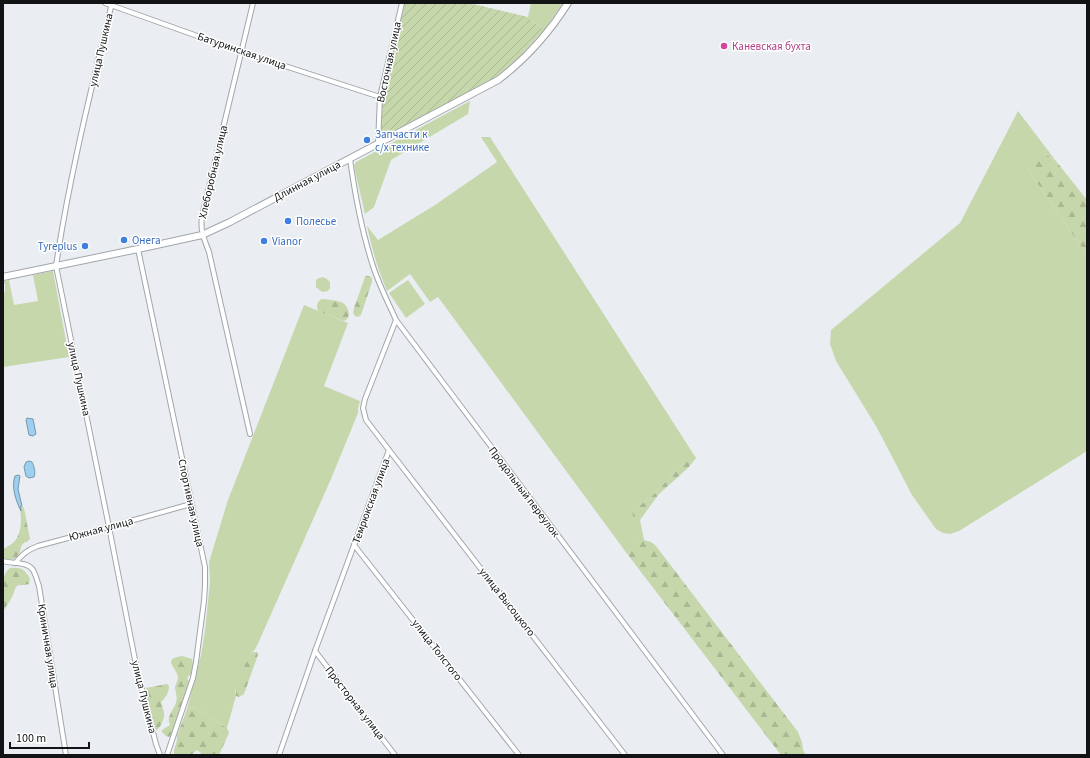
<svg xmlns="http://www.w3.org/2000/svg" width="1090" height="758" viewBox="0 0 1090 758" font-family="'Source Sans 3',sans-serif">
<style>
.green{fill:#c6d7ac}
.forest{fill:url(#forest-firs)}
.garden{fill:url(#garden-furrows)}
.water{fill:#9fcfef;stroke:#7497ad}
.lines{fill:none;stroke-linecap:round;stroke-linejoin:round}
.street-casing{stroke:#a2a6aa;stroke-width:6}
.secondary-casing{stroke:#a2a6aa;stroke-width:8}
.street{stroke:#fff;stroke-width:4}
.secondary{stroke:#fff;stroke-width:6}
.hotel-dot{fill:#d1479c;stroke:#fff;stroke-width:1.5}
.shop-dot{fill:#3f7fe0;stroke:#fff;stroke-width:1.5}
.labels{text-anchor:middle;dominant-baseline:central;stroke-width:3;stroke-linejoin:round;paint-order:stroke}
.hotel-label{font-size:11px;fill:#b23c85;stroke:#fff;text-anchor:start}
.street-label{font-size:11px;fill:#111314;stroke:#fff}
.shop-label{font-size:11px;fill:#366cbe;stroke:#fff;text-anchor:start}
</style>
<defs>
<pattern id="forest-firs" width="22" height="20" patternUnits="userSpaceOnUse"><rect width="22" height="20" fill="#c6d7ac"/><path d="M5 1l3.5 6h-7zM16 11l3.5 6h-7z" fill="#a9b893"/></pattern>
<pattern id="garden-furrows" width="10" height="10" patternUnits="userSpaceOnUse"><rect width="10" height="10" fill="#c6d7ac"/><path d="M-1 1l2-2M0 10L10 0M9 11l2-2" fill="none" stroke="#a9b893"/></pattern>
</defs>
<rect width="100%" height="100%" fill="#eaeef3"/>
<g class="green">
<polygon points="531,3 563,3 544,30 528,17"/>
<polygon points="470,101 468,114 391,160 374,207 365,214 354,166 356,162"/>
<polygon points="1018,111 1056,161 1044,153 1028,168 1033,177 1087,255 1087,451 959,531 950,534 943,533 936,529 912,495 876,426 836,361 830,344 831,330 960,223"/>
<path d="M481 137H490L696 458 689 467 690 464 684 463 651 497 632 511 635 520H640L644 540C636 542 629 547 628 555L438 297 430 302 410 274 387 291C378 270 372 249 367 226L378 240 435 205 497 162Z"/>
<polygon points="53,271 69,357 3,367 3,293 5,292 5,284 3,282 9,280 14,305 38,301 33,275"/>
<polygon points="408,280 425,304 406,318 389,293"/>
<polygon points="304,305 348,323 324,386 360,401 358,409 358,413 331,479 256,648 250,655 235,692 236,696 227,728 197,709 191,707 187,709 201,655 205,631 210,582 209,562 228,500"/>
</g>
<g class="forest">
<path d="M1044 153 1056 161 1087 200V255L1033 177 1028 168C1031 157 1032 154 1044 153Z"/>
<polygon points="366,276 369,276 372,278 372,282 361,315 358,317 355,316 353,313 354,308 365,277"/>
<polygon points="323,277 327,279 330,282 330,288 328,291 322,292 316,287 316,280 319,278"/>
<path d="M321 299C325 299 341 301 343 303 349 307 352 318 344 321L318 311C316 305 317 303 321 299Z"/>
<polygon points="688,462 690,464 689,467 659,494 640,520 635,520 633,516 632,511 651,497 684,463"/>
<path d="M22 506 24 508 30 539C28 542 24 542 22 545 21 546 20 551 20 552 16 560 11 561 3 558V549C22 541 22 526 20 507Z"/>
<path d="M644 540 651 542 656 546 798 732 802 742 803 750 806 755H781L628 555C629 546 635 542 644 540Z"/>
<path d="M10 568C21 567 25 569 30 579L29 584 24 585H18L16 587 12 597 3 612V579L6 572Z"/>
<path d="M253 652H257L258 655 244 694 239 697 236 696C234 685 245 665 250 655Z"/>
<path d="M182 656 192 659C194 666 193 673 187 678L190 683 173 731 171 735 169 737 166 736 162 732V730L170 725C166 715 174 711 176 702 178 697 175 692 175 687 176 683 178 681 178 678 178 668 160 659 182 656Z"/>
<path d="M167 684 169 686C169 693 166 697 161 702 162 706 163 709 164 712 165 718 161 727 156 731L155 729 144 691 146 688Z"/>
<path d="M191 707 197 709 227 728 229 733 219 755H203L197 750 191 755H174C173 748 178 743 177 736L187 709Z"/>
</g>
<polygon class="garden" points="405,3 469,3 528,17 544,30 507,70 498,76 391,135 387,136 381,133 383,95"/>
<g class="water">
<polygon points="27,418 33,419 36,434 33,436 29,435 26,420"/>
<path d="M29 461 32 462C34 466 36 473 34 477L29 478 26 476 24 467 26 462Z"/>
<path d="M18 475 20 476 18 489 22 506 20 507 21 511C16 501 11 487 15 476Z"/>
</g>
<g class="lines">
<g class="street-casing">
<g id="street">
<polyline points="105,3 242,52 380,97"/>
<path d="M112 3C91 90 69 178 56 266L109 527 137 670 156 744 160 755"/>
<polyline points="378,144 380,97 402,3"/>
<polyline points="138,249 205,567 205,585 204,601 196,662 193,678 167,755"/>
<polyline points="396,320 723,755"/>
<path d="M250 434 209 252C204 238 200 232 202 216L253 3"/>
<polyline points="389,450 625,755"/>
<polyline points="354,545 519,755"/>
<path d="M3 561C12 564 27 561 33 570 36 575 37 581 39 586L66 755"/>
<path d="M15 563C23 554 27 550 38 546L109 527 191 504"/>
<polyline points="315,651 395,755"/>
<path d="M279 755 315 651 389 450 366 420 363 408 365 399 396 320C388 302 379 285 373 266 362 232 355 195 350 159"/>
</g>
</g>
<g class="secondary-casing">
<path id="secondary" d="M3 277 138 249 202 235 230 222 498 80C526 59 549 33 568 3"/>
</g>
<use href="#street" class="street"/>
<use href="#secondary" class="secondary"/>
</g>
<circle class="hotel-dot" cx="724" cy="46" r="4"/>
<g class="shop-dot">
<circle cx="367" cy="140" r="4"/>
<circle cx="288" cy="221" r="4"/>
<circle cx="124" cy="240" r="4"/>
<circle cx="264" cy="241" r="4"/>
<circle cx="85" cy="246" r="4"/>
</g>
<g class="labels">
<g class="hotel-label">
<text x="732" y="46">Каневская бухта</text>
</g>
<g class="street-label">
<text transform="translate(101 50) rotate(-77)">улица Пушкина</text>
<text transform="translate(242 51) rotate(19)">Батуринская улица</text>
<text transform="translate(389 62) rotate(-78)">Восточная улица</text>
<text transform="translate(213 172) rotate(-77)">Хлеборобная улица</text>
<text transform="translate(307 181) rotate(-28)">Длинная улица</text>
<text transform="translate(79 379) rotate(78)">улица Пушкина</text>
<text transform="translate(524 492) rotate(53)">Продольный переулок</text>
<text transform="translate(371 501) rotate(-70)">Темрюкская улица</text>
<text transform="translate(191 503) rotate(78)">Спортивная улица</text>
<text transform="translate(101 529) rotate(-15)">Южная улица</text>
<text transform="translate(507 602) rotate(52)">улица Высоцкого</text>
<text transform="translate(48 646) rotate(81)">Криничная улица</text>
<text transform="translate(437 650) rotate(52)">улица Толстого</text>
<text transform="translate(144 697) rotate(76)">улица Пушкина</text>
<text transform="translate(355 703) rotate(52)">Просторная улица</text>
</g>
<g class="shop-label">
<text x="375" y="134">Запчасти к<tspan x="375" dy="13">с/х технике</tspan></text>
<text x="296" y="221">Полесье</text>
<text x="132" y="240">Онега</text>
<text x="272" y="241">Vianor</text>
<text x="77" y="246" text-anchor="end">Tyreplus</text>
</g>
</g>
<rect width="1090" height="758" fill="none" stroke="#111314" stroke-width="8"/>
<path d="M10 742v6h79v-6" fill="none" stroke="#111314" stroke-width="2"/>
<text x="16" y="742" font-size="12" fill="#111314" stroke="#ffffff" stroke-width="3" paint-order="stroke">100 m</text>
</svg>
